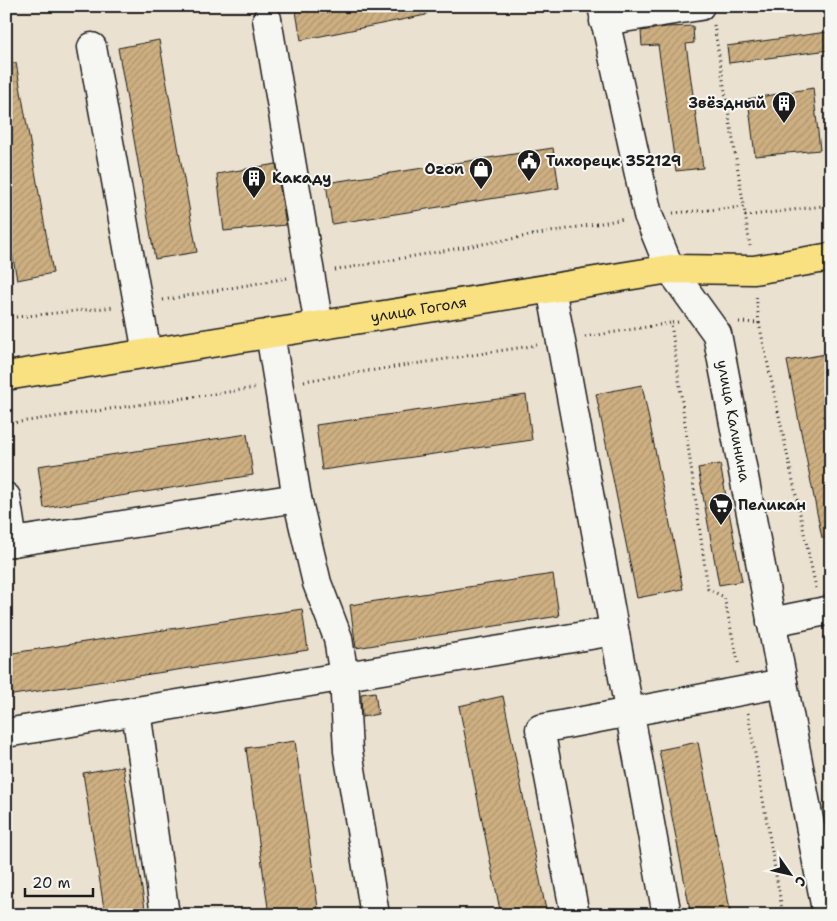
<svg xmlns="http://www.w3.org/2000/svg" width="837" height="921" viewBox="0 0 837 921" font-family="'Shantell Sans',sans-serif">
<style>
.building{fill:url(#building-hatch);stroke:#1c1c1c}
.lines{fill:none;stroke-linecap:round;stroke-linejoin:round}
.minor-casing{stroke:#1c1c1c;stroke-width:31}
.major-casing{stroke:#1c1c1c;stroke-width:31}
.path{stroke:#1c1c1c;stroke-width:3;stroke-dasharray:1 4;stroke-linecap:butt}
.minor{stroke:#f6f6f2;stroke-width:28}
.major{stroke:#f9e181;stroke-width:28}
.labels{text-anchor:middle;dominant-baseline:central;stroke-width:4;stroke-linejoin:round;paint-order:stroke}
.poi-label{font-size:15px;font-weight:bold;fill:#1c1c1c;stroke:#f6f6f2;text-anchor:start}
.street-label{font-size:15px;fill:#1c1c1c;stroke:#f6f6f2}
</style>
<defs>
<pattern id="building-hatch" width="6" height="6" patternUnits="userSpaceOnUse" patternTransform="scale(1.25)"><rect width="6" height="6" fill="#cdaf81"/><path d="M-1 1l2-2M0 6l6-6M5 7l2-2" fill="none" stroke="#af966f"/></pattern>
</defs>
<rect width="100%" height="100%" fill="#eae1d0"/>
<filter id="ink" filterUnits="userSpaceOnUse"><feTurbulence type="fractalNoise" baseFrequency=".02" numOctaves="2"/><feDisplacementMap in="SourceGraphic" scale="10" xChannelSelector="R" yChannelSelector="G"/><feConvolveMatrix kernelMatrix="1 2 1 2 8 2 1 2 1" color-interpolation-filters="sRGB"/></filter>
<g filter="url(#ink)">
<g class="building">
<polygon points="295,6 425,6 426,15 301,40"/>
<polygon points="693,26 694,43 686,44 703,168 676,171 658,45 642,46 641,31 666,27"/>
<polygon points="827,32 829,50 729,63 727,46"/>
<polygon points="159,40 197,252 155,259 118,48"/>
<polygon points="6,63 16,63 53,273 17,280 6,219"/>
<polygon points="813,88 820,150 755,156 748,99"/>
<polygon points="553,148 559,188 332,224 326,183"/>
<polygon points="276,164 286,225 224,231 217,174"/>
<polygon points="831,353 831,538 822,538 787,361"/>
<polygon points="642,385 683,589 637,598 596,394"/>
<polygon points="526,395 532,440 322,470 316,425"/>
<polygon points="247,434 253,475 44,508 38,466"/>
<polygon points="720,464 742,581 719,585 698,468"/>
<polygon points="553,574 559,616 356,648 350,605"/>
<polygon points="302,609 308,650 6,696 6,654"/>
<polygon points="375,692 378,714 362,717 361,694"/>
<polygon points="503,696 547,915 501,915 459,706"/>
<polygon points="295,741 319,915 269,915 246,748"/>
<polygon points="698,742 731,915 691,915 659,750"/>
<polygon points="123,766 146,915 105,915 83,773"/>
</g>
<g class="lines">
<g class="minor-casing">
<g id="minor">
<path id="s1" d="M602 6 648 215 670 269 717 334 827 915"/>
<polyline points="267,19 319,326"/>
<polyline points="604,21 700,6"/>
<polyline points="92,47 147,353"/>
<polyline points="551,288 667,915"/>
<polyline points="270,333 297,498 317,583 338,638 344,677 348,751 375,915"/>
<polyline points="6,497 13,542 6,543"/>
<polyline points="13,542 297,498"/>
<polyline points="771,622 831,610"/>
<polyline points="136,711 165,915"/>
<polyline points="6,733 614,631"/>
<polyline points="575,915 540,729 783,683"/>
</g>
</g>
<g class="major-casing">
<g id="major">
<path id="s2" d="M6 376 670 269 754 270 831 257"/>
</g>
</g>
<g class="path">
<polyline points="714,25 744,207"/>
<polyline points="673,213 744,207 750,246"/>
<polyline points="745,216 831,205"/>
<polyline points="335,270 624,219"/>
<polyline points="163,300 287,278"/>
<polyline points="6,318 115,307"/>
<polyline points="678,322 671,323 708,589 724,597 739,666"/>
<polyline points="739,322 759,323 756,294"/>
<polyline points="759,323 816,588"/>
<polyline points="585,337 671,323"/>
<polyline points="304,381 537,345"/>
<polyline points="6,424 255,388"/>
<polyline points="825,636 831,665"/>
<polyline points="748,713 783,915"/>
</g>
<use href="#minor" class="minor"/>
<use href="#major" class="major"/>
</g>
</g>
<defs>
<g id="building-pin" transform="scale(1.25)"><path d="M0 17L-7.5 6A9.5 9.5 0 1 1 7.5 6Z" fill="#1c1c1c" stroke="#f6f6f2"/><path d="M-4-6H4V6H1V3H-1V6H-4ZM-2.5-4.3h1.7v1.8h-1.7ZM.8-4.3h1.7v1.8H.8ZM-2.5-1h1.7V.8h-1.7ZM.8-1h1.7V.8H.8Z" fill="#fff"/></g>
<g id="civic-pin" transform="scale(1.25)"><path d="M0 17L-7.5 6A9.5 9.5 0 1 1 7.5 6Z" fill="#1c1c1c" stroke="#f6f6f2"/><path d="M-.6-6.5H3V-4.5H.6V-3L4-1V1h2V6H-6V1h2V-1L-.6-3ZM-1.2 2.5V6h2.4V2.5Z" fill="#fff"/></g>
<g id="shop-pin" transform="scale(1.25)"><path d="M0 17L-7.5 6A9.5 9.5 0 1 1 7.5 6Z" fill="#1c1c1c" stroke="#f6f6f2"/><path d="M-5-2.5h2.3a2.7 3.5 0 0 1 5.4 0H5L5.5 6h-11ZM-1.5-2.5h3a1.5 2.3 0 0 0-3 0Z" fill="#fff"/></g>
<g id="supermarket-pin" transform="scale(1.25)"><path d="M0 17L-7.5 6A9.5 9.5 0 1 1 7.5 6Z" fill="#1c1c1c" stroke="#f6f6f2"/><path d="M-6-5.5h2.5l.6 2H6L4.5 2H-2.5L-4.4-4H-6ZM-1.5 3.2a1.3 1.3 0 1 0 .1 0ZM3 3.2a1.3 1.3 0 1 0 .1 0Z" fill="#fff"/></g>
</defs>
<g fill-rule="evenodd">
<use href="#building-pin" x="784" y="103"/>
<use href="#civic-pin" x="529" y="161"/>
<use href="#shop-pin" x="481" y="169"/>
<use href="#building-pin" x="254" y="178"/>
<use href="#supermarket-pin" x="721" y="505"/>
</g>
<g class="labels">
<g class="poi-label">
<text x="766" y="103" text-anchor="end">Звёздный</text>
<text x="546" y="161">Тихорецк 352129</text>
<text x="464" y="169" text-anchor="end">Ozon</text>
<text x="272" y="178">Какаду</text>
<text x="738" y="505">Пеликан</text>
</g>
<g class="street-label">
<text stroke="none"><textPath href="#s2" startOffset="418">улица Гоголя</textPath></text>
<text stroke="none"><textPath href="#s1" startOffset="441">улица Калинина</textPath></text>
</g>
</g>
<rect width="837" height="921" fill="none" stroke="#f6f6f2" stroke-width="25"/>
<rect x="12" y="12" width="812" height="896" fill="none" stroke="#1c1c1c" stroke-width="2" filter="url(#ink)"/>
<g transform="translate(790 874) rotate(124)" stroke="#f6f6f2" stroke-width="4" paint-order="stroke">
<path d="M0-4L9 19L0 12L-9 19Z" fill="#1c1c1c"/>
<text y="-8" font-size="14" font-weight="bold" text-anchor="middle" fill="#1c1c1c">С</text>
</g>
<path d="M25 888v8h68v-8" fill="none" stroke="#1c1c1c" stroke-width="2.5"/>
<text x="32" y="888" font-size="15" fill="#1c1c1c" stroke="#f6f6f2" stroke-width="4" paint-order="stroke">20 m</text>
</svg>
